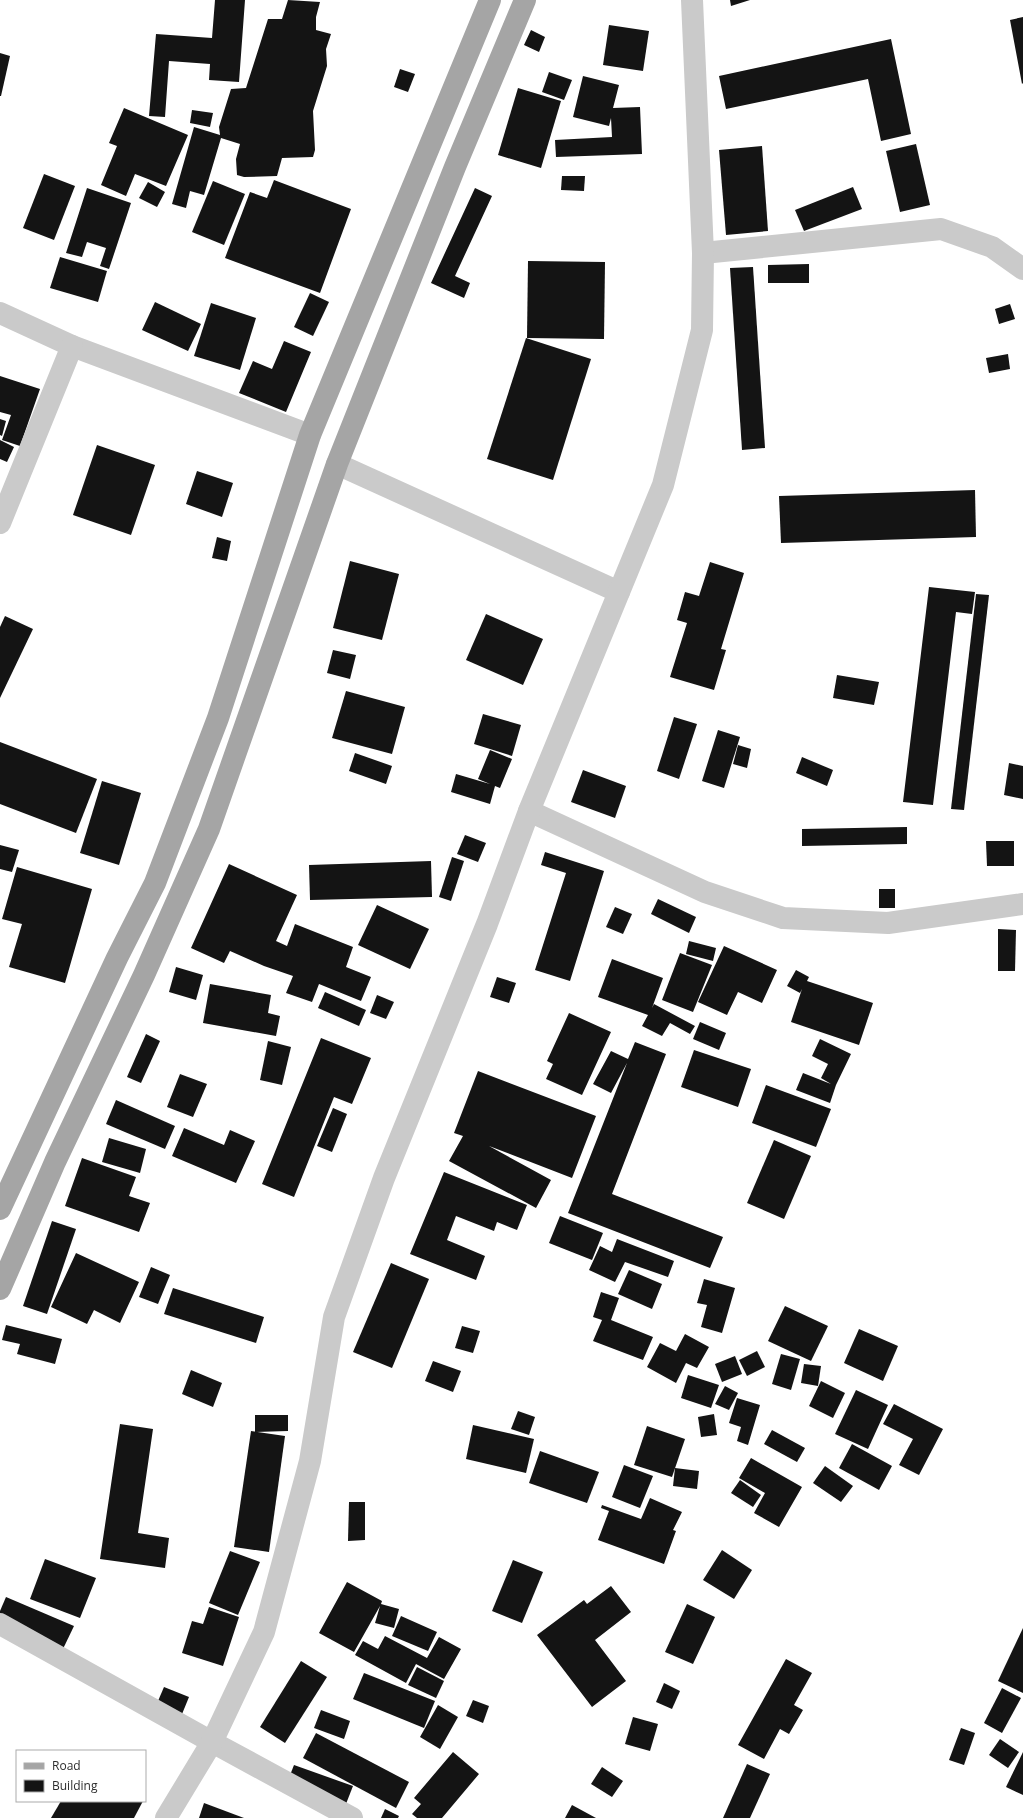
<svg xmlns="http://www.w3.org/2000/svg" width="1023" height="1818" viewBox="0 0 1023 1818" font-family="'Open Sans',sans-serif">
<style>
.building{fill:#141414}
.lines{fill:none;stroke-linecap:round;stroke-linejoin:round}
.minor{stroke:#cacaca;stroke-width:22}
.major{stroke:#a5a5a5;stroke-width:22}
</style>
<rect width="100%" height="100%" fill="#fff"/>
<g class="building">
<polygon points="215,0 245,0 239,82 209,80 210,64 169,61 165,117 149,116 156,34 212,38"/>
<polygon points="288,0 320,2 316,17 316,30 331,34 326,49 327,66 313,111 315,150 313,157 282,158 277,176 244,177 237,175 236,159 240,144 221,138 204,195 190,191 186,208 172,204 194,127 220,135 219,127 231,89 246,88 268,19 282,19"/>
<polygon points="730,0 750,0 731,6"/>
<polygon points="1023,17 1023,83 1022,84 1010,20"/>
<polygon points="609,25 649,31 643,71 603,65"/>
<polygon points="531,30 545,37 539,52 524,45"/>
<polygon points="891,39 911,134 881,141 868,79 726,109 719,76"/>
<polygon points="0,53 10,56 1,96 0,96"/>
<polygon points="400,69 415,74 408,92 394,87"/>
<polygon points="549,72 572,80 564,100 542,92"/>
<polygon points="583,76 619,85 613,108 640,107 642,154 556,157 555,140 612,137 611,118 609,126 573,117"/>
<polygon points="518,88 561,101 541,168 498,155"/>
<polygon points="124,108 188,135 166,186 135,174 126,196 101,185 117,146 109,143"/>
<polygon points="192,110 213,113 210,127 190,123"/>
<polygon points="916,144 930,205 900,212 886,151"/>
<polygon points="762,146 768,231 726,235 719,150"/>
<polygon points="44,174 75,186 54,240 23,228"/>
<polygon points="562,176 585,176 584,191 561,190"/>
<polygon points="274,180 351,209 320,293 225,258 250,192 267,198"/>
<polygon points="213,181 245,194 224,245 192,232"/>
<polygon points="148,182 165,192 157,207 139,198"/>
<polygon points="853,187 862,209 804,231 795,210"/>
<polygon points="87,188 131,203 109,269 100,266 106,248 87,242 82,257 66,253"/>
<polygon points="475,188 492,196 455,276 470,283 464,298 431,283"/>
<polygon points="60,257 107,271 98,302 50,288"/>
<polygon points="528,261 605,262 604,339 527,338"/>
<polygon points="809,264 809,283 768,283 768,265"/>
<polygon points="753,267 765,448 742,450 730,268"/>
<polygon points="310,293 329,302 313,336 294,327"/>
<polygon points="155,302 201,324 188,351 142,330"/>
<polygon points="211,303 256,318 240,370 194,356"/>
<polygon points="1010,304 1015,319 999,324 995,309"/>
<polygon points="526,338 591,359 553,480 487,459"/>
<polygon points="284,341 311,352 286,412 239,393 253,361 272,369"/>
<polygon points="1008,354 1010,369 989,373 986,358"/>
<polygon points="0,376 40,389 20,446 2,440 11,415 0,412"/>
<polygon points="0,419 6,421 2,436 0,435"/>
<polygon points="0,440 14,447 7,462 0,459"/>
<polygon points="97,445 155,465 131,535 73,515"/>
<polygon points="197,471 233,483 222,517 186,504"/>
<polygon points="975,490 976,537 781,543 779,496"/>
<polygon points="217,537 231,541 227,561 212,558"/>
<polygon points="350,561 399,574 382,640 333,628"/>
<polygon points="710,562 744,573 721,649 726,650 714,690 670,677 687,623 677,620 685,592 699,596"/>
<polygon points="929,587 975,592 972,614 956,612 933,805 903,802"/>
<polygon points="976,594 989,595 964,810 951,809"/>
<polygon points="486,614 543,639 523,685 466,660"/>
<polygon points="5,616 33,629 0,698 0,627"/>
<polygon points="333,650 356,655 350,679 327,673"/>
<polygon points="837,675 879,682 874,705 833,698"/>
<polygon points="346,691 405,707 392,754 332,738"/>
<polygon points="483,714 521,725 512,756 474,744"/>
<polygon points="674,717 697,724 679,779 657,771"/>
<polygon points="718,730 740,737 724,788 702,781"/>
<polygon points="0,742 97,779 76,833 0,804"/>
<polygon points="738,745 751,749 747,768 733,764"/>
<polygon points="490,750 512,759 500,788 495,786 490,804 451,792 456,774 490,784 478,779"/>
<polygon points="355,753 392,766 386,784 349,771"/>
<polygon points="802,757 833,770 827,786 796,773"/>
<polygon points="1009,763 1023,766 1023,799 1004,795"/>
<polygon points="583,770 626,786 615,818 571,802"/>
<polygon points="102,781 141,793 119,865 80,853"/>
<polygon points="907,827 907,844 802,846 802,829"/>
<polygon points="465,835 486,843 478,862 457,854"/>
<polygon points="986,841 1014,841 1014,866 987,866"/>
<polygon points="0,845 19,850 12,872 0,869"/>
<polygon points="545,852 604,871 570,981 535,970 566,873 541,865"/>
<polygon points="452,857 464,861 451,901 439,897"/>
<polygon points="431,861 432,897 310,900 309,865"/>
<polygon points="229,864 297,895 276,941 287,946 295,924 353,947 346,967 371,977 361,1001 319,984 312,1002 286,993 293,976 264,966 230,951 224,963 191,948"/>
<polygon points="17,867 92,889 65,983 9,967 22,924 2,919"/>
<rect x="879" y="889" width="16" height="19"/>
<polygon points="658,899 696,917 689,933 651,914"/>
<polygon points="377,905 429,929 410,969 358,945"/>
<polygon points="615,907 632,914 623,934 606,927"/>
<polygon points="998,929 1016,930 1015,971 998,971"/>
<polygon points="689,941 716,948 713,961 686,954"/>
<polygon points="724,946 777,970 762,1003 738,992 727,1015 698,1002"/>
<polygon points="680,953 712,965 693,1012 662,1000"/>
<polygon points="612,959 663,978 652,1008 654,1004 695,1026 690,1034 670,1023 662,1036 642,1026 648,1015 598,997"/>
<polygon points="176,967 203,975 196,1000 169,992"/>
<polygon points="796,970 809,977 807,981 873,1003 859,1045 791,1022 802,989 800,993 787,986"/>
<polygon points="497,977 516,983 509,1003 490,997"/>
<polygon points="210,984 271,995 268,1013 280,1016 276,1036 203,1023"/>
<polygon points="325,992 366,1010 359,1026 318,1008"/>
<polygon points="377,995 394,1002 386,1019 370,1013"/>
<polygon points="569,1013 611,1032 582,1095 546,1079 553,1064 547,1061"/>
<polygon points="700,1022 726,1033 719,1050 693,1039"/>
<polygon points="146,1034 160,1041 141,1083 127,1077"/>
<polygon points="321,1038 371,1058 352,1104 334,1097 294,1197 262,1184"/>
<polygon points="820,1039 851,1054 836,1085 830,1103 796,1090 803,1073 831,1084 821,1078 828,1064 812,1056"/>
<polygon points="268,1041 291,1047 282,1085 260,1080"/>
<polygon points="635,1042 666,1054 612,1194 723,1237 710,1268 568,1213 627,1063 611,1093 593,1084 611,1051 628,1059"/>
<polygon points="694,1050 751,1069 738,1107 681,1087"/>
<polygon points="478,1071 596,1116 572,1178 489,1146 551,1180 536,1208 449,1161 463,1136 454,1133"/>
<polygon points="180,1074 207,1084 193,1117 167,1107"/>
<polygon points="766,1085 831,1109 816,1147 752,1123"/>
<polygon points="116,1100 175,1126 165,1149 106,1124"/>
<polygon points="333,1108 347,1114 332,1152 317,1146"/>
<polygon points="184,1128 224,1145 230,1130 255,1141 236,1183 172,1156"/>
<polygon points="109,1138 146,1149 140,1173 102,1162"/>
<polygon points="774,1140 811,1156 784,1219 747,1203"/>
<polygon points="82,1158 136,1177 129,1196 150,1203 139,1232 65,1206"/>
<polygon points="444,1172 527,1205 517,1230 497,1222 494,1231 456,1216 447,1240 485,1256 476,1280 410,1254"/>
<polygon points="560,1216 603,1233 592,1260 549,1243"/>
<polygon points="52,1221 76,1229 47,1314 23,1306"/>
<polygon points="617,1239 674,1261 668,1277 625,1262 615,1282 589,1270 600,1246 612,1252"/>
<polygon points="76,1253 139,1282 120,1323 94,1310 87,1324 51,1307"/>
<polygon points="391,1263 429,1279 392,1368 353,1352"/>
<polygon points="151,1267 170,1275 158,1304 139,1297"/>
<polygon points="629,1270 662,1284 652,1309 618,1294"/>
<polygon points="704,1279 735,1288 722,1333 701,1327 707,1305 697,1303"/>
<polygon points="173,1288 264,1317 256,1343 164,1314"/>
<polygon points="601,1292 619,1298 611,1320 653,1337 643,1360 593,1341 602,1320 593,1317"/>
<polygon points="785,1306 828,1326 811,1361 768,1341"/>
<polygon points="6,1325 62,1339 55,1364 17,1354 20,1344 2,1340"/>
<polygon points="462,1326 480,1331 473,1353 455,1348"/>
<polygon points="859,1329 898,1346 883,1381 844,1363"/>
<polygon points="685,1334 709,1347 697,1368 686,1363 676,1383 647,1367 660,1343 676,1351"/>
<polygon points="757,1351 765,1367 747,1376 739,1360"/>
<polygon points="781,1354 800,1359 791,1390 772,1384"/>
<polygon points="735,1356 742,1374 722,1382 715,1364"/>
<polygon points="433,1361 461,1371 453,1392 425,1381"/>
<polygon points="804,1364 821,1366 818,1386 801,1383"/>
<polygon points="191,1370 222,1383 213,1407 182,1394"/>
<polygon points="688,1375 719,1385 711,1408 681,1398"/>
<polygon points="821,1381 845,1393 833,1418 809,1406"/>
<polygon points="725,1386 738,1393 729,1410 715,1404"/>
<polygon points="856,1390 888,1405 868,1449 835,1434"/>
<polygon points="737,1398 760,1405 748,1445 737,1441 741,1427 729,1423"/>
<polygon points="894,1404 943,1429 919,1475 899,1465 913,1439 883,1424"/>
<polygon points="518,1411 535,1417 529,1435 511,1429"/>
<polygon points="714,1414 717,1435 701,1437 698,1417"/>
<polygon points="255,1415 288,1415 288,1431 255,1432"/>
<polygon points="120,1424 153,1429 138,1533 169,1538 165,1568 100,1559"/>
<polygon points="473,1425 534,1439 526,1473 466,1459"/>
<polygon points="647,1426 685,1439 672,1477 634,1465"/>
<polygon points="772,1430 805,1448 797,1462 764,1444"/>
<polygon points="251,1431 285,1436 269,1552 234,1547"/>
<polygon points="852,1444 892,1466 879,1490 839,1468"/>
<polygon points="540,1451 599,1472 587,1503 529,1483"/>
<polygon points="751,1458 802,1487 779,1527 754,1513 765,1493 739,1478"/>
<polygon points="624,1465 653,1476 640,1508 612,1497"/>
<polygon points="825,1466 853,1486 841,1502 813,1483"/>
<polygon points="675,1468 699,1471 697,1489 673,1486"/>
<polygon points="740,1480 761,1495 753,1507 731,1493"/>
<polygon points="650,1498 682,1512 673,1530 676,1531 664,1564 598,1540 609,1511 601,1508 602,1505 641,1519"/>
<polygon points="349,1502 365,1502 365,1540 348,1541"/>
<polygon points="722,1550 752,1570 734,1599 703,1580"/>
<polygon points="230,1551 260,1562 238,1615 209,1603"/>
<polygon points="45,1559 96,1578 80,1618 30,1599"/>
<polygon points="513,1560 543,1572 522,1623 492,1611"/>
<polygon points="347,1582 382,1601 381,1604 399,1609 394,1628 375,1623 380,1606 354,1652 319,1633"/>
<polygon points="611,1586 631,1612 595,1640 626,1681 592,1707 537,1635 584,1600 587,1604"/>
<polygon points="6,1597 74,1626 62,1651 0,1624 0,1611"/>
<polygon points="687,1604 715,1617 693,1664 665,1652"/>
<polygon points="209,1607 239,1617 223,1666 182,1653 192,1621 203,1624"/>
<polygon points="401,1616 437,1632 428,1651 392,1636"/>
<polygon points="1023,1628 1023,1693 998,1681"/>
<polygon points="385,1636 427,1658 439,1637 461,1649 444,1679 416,1664 406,1683 355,1655 363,1641 378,1649"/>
<polygon points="786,1659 812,1673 794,1705 803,1710 789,1734 780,1729 764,1759 738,1745"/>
<polygon points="301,1661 327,1677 285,1743 260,1727"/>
<polygon points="417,1667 444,1681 436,1698 408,1685"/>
<polygon points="364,1673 435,1701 424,1728 353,1699"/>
<polygon points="664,1683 680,1691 672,1709 656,1702"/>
<polygon points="164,1687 189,1697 180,1719 155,1708"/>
<polygon points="1002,1688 1021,1698 1002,1733 984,1723"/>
<polygon points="473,1700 489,1706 483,1723 466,1716"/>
<polygon points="438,1705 458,1717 440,1749 420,1737"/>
<polygon points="321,1710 350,1721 344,1739 314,1728"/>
<polygon points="633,1717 658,1724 650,1751 625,1744"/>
<polygon points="961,1728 975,1733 964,1765 949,1760"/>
<polygon points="316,1733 409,1782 396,1808 303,1758"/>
<polygon points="1000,1739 1019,1752 1008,1768 989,1755"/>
<polygon points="453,1752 479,1774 442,1818 417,1818 412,1814 421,1804 414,1798"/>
<polygon points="1023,1752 1023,1795 1006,1787"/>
<polygon points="747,1764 770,1774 750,1818 723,1818"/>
<polygon points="294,1765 353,1786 344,1809 285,1788"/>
<polygon points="602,1767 623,1781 612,1797 591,1784"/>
<polygon points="61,1801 143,1801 134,1818 51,1818"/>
<polygon points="204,1803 244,1818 199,1818"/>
<polygon points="572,1805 596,1818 565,1818"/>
<polygon points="385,1809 399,1816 398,1818 381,1818"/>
</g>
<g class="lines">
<g class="minor">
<polyline points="703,253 941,229 992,247 1023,269"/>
<polyline points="0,313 72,346 310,435"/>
<polyline points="337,464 619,592"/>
<polyline points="0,523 72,346"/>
<polyline points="529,811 705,892 783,918 888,923 1023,904"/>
<polyline points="0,1624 212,1742 352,1818"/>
<polyline points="166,1818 212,1742 264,1632 310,1461 334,1317 384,1178 487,924 529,811 663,485 702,330 703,253 692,0"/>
</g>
<g class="major">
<polyline points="0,1209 117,958 155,883 218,718 310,435 490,0"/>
<polyline points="0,1289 55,1162 144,975 209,829 337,464 455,167 525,0"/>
</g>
</g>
<rect x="16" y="1750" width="130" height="52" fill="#ffffff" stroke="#ababab"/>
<rect x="24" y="1763" width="20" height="6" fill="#a5a5a5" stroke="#ababab"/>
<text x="52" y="1770" font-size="12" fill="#2d2d2d">Road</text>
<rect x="24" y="1780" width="20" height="12" fill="#141414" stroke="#ababab"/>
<text x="52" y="1790" font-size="12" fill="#2d2d2d">Building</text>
</svg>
